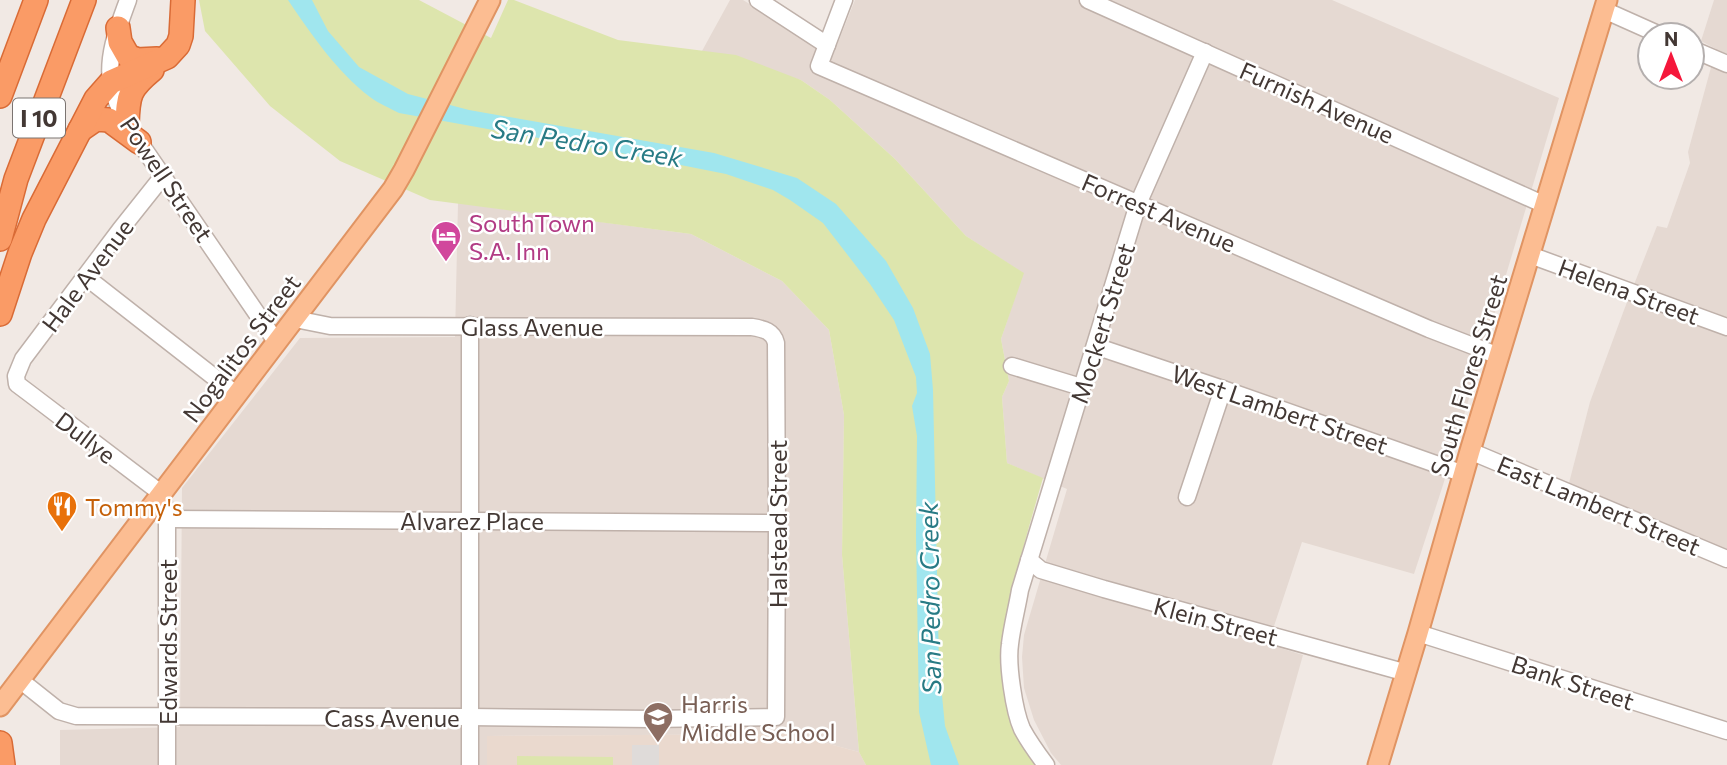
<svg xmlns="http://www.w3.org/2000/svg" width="1727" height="765" viewBox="0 0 1727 765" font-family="Commissioner,sans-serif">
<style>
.residential{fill:#e5d9d2}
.education{fill:#ead9ce}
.green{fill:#dde5ad}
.parking{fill:#dfdbd9}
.water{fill:#a0e6ee}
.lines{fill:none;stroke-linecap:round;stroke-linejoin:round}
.minor-casing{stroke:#bfb1aa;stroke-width:19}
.major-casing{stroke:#e09463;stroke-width:23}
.highway-casing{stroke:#d96b36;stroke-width:26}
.minor{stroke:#fff;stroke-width:16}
.major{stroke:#fcbd92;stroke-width:19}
.highway{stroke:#fa9b66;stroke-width:23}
.labels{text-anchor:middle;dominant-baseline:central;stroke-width:5;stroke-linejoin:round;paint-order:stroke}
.shield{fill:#fff;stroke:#7b7471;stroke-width:2}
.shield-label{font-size:23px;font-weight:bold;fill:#433834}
.street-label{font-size:24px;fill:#433834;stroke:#fff}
.hotel-label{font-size:24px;fill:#b23c85;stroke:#fff;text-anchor:start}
.food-label{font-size:24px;fill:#c56008;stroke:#fff;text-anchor:start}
.education-label{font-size:24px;fill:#785e54;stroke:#fff;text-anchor:start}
.water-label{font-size:26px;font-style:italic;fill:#287b85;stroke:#fff}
</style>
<rect width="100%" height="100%" fill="#f1e9e4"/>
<g class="residential">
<polygon points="730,0 743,0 833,55 855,0 1332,0 1559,98 1443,485 1414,574 1302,542 1268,644 1303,655 1272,765 1061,765 1051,753 1034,720 1024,688 1022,657 1024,635 1067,489 1007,463 1002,397 1009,381 1001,339 1023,273 966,236 895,159 830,100 801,80 702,51"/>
<polygon points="1714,0 1727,0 1727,551 1569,483 1590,402 1624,310 1657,226 1667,228 1690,163 1688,152 1716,49 1701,41"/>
<polygon points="458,203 691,234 782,281 829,330 844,415 842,555 859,752 792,734 488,736 487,765 60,765 60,730 180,727 182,488 300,338 455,337"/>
</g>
<polygon class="education" points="792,734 859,752 866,765 487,765 487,736"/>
<g class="green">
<path d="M199 0H419L491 38 508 0H514L618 40 736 55 801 80 830 100 895 159 966 236 1024 273 1001 339 1009 381 1002 397 1007 463 1043 478C1030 523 1017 567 1008 612 1005 624 1001 637 1001 649 998 685 1015 736 1036 765H866L859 752 842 555 844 415 829 330 782 281 691 234 430 200 340 161 270 106 205 31Z"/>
<polygon points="517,756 613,757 613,765 517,765"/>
</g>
<rect class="parking" x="632" y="745" width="27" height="20"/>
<path class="water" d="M288 0H312L328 31 359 67 408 94 469 110 714 153 797 178 836 204 886 261 913 308 930 354 933 390 939 665 945 726 959 765H931L919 712 916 536 917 436 912 406 917 393 916 377 894 320 870 284 823 223 790 200 773 190 726 174 600 149 399 113C390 108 379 104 370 97 337 72 311 34 288 0Z"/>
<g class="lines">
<g class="minor-casing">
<g id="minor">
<path d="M128 0C119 25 107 54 111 82 113 96 121 111 127 124L277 343"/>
<polyline points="758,0 827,45"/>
<polyline points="844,0 819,66 1429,329 1499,356"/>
<polyline points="1088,0 1545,205"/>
<polyline points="1604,10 1660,35"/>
<polyline points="1692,49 1727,64"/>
<polyline points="163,176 120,230 23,359 16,376 17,384 29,393 162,494 167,519 167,765"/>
<polyline points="1530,255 1727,327"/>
<polyline points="86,277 237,395"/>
<polyline points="470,325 470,765"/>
<polyline points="1095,346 1223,389 1464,474"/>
<polyline points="1012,366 1081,387"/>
<polyline points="1470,451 1727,559"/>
<polyline points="1187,497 1223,389"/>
<polyline points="167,519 777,523"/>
<polyline points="1029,560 1041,570 1104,589 1407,673"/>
<polyline points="1418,633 1727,731"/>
<path d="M20 680 59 711 76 716 470 717 651 719 776 717 777 523 776 343C773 331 764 329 752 327L330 326 295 319"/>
<path d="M1046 765C1037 753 1029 742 1022 729 1014 711 1007 664 1010 644 1012 626 1017 608 1020 590L1138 204 1205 52"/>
</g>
</g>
<g class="major-casing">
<g id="major">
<polyline points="0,706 393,189 404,170 490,0"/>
<polyline points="1378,765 1418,633 1470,451 1607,0"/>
</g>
</g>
<g class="highway-casing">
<g id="highway">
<polyline points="118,28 120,42 128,56 137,60 157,59"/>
<polyline points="0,96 36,0"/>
<path d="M127 124C128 95 129 89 152 70"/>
<polyline points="80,130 96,119 109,120 139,142"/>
<polyline points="0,239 16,179 84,0"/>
<polyline points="0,314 20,253 34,219 96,99 111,82 167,57 178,45 181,36 183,0"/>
<polyline points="0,743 3,765"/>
</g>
</g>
<use href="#minor" class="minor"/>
<use href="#major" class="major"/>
<use href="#highway" class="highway"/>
</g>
<defs>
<g id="hotel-pin" transform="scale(1.575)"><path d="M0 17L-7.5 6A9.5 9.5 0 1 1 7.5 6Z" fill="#d1479c" stroke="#fff"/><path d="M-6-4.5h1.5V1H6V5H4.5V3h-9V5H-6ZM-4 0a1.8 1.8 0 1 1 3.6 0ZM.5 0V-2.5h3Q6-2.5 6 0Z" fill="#fff"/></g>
<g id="restaurant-pin" transform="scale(1.575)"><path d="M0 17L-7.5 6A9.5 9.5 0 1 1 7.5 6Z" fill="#e8710a" stroke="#fff"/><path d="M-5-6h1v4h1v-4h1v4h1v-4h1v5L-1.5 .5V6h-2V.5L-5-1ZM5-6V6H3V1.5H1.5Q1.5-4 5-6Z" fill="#fff"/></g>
<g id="school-pin" transform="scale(1.575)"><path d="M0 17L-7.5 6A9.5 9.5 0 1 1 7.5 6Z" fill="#8d6e63" stroke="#fff"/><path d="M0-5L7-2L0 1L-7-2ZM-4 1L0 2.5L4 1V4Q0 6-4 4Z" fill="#fff"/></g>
</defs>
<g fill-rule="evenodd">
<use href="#hotel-pin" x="446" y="236"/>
<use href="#restaurant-pin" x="62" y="506"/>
<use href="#school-pin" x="658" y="717"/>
</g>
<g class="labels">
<rect class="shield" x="13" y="98.5" width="52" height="39" rx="5"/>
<g class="shield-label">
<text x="39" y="118">I 10</text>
</g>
<g class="street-label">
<text transform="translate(1317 102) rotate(24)">Furnish Avenue</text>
<text transform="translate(167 179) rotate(56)">Powell Street</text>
<text transform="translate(1159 212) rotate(23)">Forrest Avenue</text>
<text transform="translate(87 275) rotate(-53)">Hale Avenue</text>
<text transform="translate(1629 291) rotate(20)">Helena Street</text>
<text transform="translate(1102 323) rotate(-73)">Mockert Street</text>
<text x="532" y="326">Glass Avenue</text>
<text transform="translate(241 348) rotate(-53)">Nogalitos Street</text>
<text transform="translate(1468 375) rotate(-73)">South Flores Street</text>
<text transform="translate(1280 409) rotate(19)">West Lambert Street</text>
<text transform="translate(86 437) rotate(37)">Dullye</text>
<text transform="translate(1599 505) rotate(23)">East Lambert Street</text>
<text x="472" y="520">Alvarez Place</text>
<text transform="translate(777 524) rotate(-90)">Halstead Street</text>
<text transform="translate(1216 621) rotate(15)">Klein Street</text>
<text transform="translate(167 642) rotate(-90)">Edwards Street</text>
<text transform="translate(1573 682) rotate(18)">Bank Street</text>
<text x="392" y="717">Cass Avenue</text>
</g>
<g class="hotel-label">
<text x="469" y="222">SouthTown<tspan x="469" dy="28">S.A. Inn</tspan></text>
</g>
<g class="food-label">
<text x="85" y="506">Tommy's</text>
</g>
<g class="education-label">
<text x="681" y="703">Harris<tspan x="681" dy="28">Middle School</tspan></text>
</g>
<g class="water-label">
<text transform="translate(587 142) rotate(9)">San Pedro Creek</text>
<text transform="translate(929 598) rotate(-91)">San Pedro Creek</text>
</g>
</g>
<g transform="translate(1671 56)"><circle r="33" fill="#ffffff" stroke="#b4afae" stroke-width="2"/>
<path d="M0-5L12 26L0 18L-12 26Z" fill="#f5173b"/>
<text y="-10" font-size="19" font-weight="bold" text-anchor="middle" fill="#433834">N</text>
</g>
</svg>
